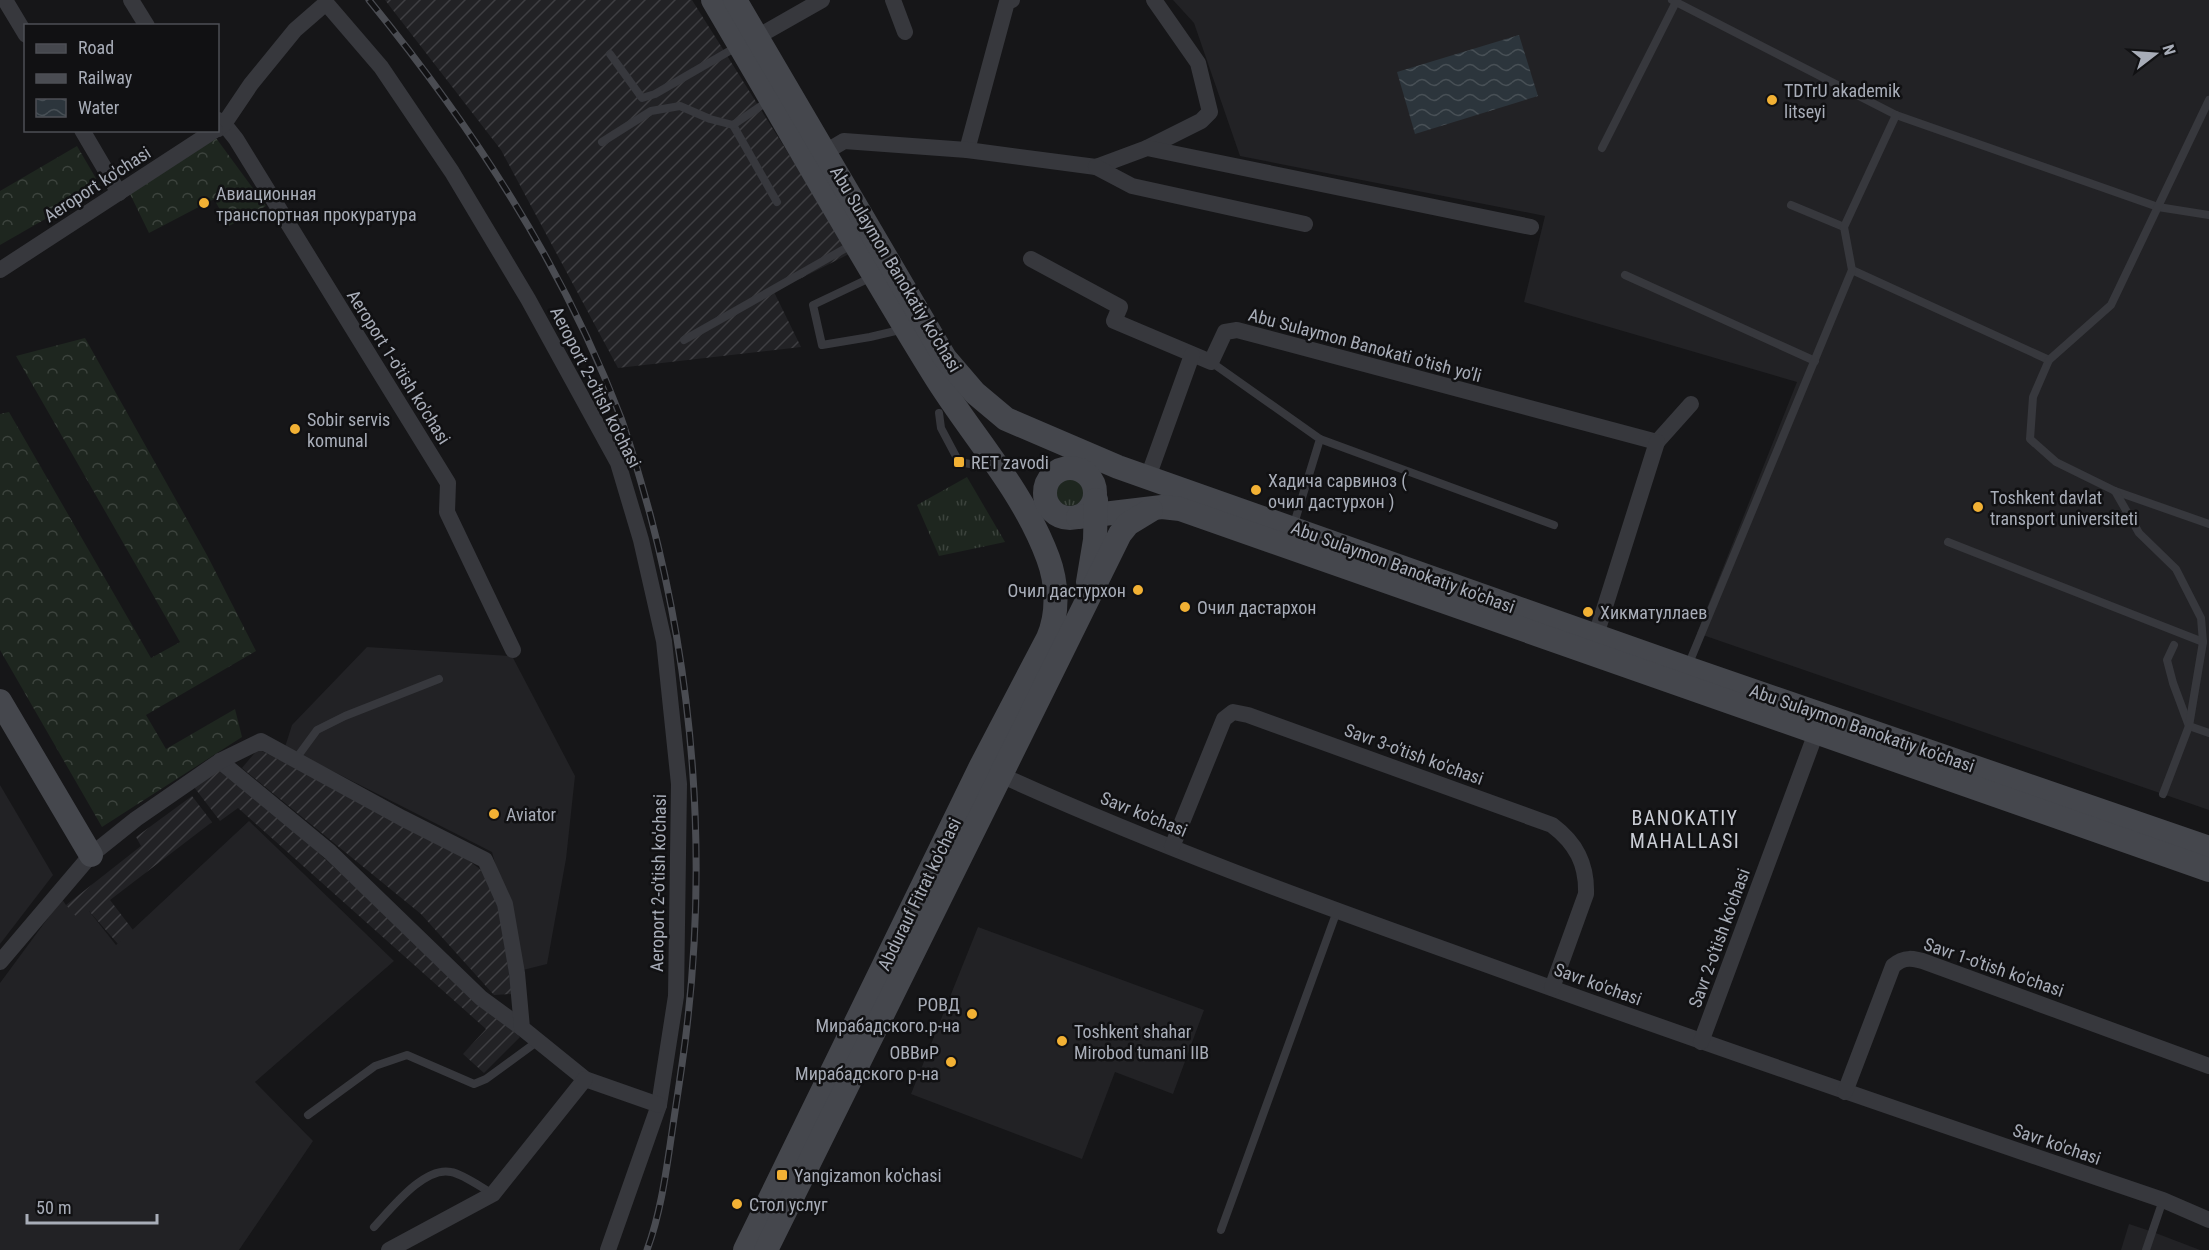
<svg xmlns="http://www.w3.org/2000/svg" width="2209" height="1250" viewBox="0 0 2209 1250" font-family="'Roboto Condensed',sans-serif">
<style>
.built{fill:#222225}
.industrial{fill:url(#industrial-furrows)}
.grass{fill:url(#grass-tufts)}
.forest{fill:url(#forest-crowns)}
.water{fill:url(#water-waves)}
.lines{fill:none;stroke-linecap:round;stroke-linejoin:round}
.lane{stroke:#37383d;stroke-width:8}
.street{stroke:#37383d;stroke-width:16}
.secondary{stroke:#45474d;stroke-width:24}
.rail-casing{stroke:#4a4c52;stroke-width:7}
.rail{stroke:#111113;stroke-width:4.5;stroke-dasharray:14;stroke-linecap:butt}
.poi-dot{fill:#f2b134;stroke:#111113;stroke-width:2}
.labels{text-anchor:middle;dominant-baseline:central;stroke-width:5;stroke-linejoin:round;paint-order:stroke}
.poi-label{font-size:18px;fill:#a8adb8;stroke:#111113;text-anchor:start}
.street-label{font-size:18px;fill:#a8adb8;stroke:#111113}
.neighbourhood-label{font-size:20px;letter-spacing:1.5px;fill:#c9ccd4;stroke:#111113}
</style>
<defs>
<pattern id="industrial-furrows" width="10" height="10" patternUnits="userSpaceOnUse" patternTransform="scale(1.5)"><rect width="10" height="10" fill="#222225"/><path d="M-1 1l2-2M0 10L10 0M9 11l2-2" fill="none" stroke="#3f3f43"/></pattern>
<pattern id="grass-tufts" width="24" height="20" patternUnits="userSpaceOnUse" patternTransform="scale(1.5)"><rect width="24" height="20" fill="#1e261f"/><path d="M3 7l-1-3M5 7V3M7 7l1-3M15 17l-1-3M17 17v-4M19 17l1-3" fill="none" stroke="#3c433d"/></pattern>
<pattern id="forest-crowns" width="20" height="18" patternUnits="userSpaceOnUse" patternTransform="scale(1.5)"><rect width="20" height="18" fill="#1e261f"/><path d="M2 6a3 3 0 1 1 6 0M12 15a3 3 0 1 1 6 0" fill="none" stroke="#3c433d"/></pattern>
<pattern id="water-waves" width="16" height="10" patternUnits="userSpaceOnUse" patternTransform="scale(1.5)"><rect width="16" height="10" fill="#2c353c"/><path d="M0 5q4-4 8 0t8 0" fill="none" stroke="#485056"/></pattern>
</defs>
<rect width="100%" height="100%" fill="#161618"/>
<g class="built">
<polygon points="1173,0 2209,0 2209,810 1697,633 1797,382 1524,302 1545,216 1240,156 1194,23"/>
<polygon points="367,647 512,656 575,776 566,859 547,964 523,970 492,852 285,747 292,725"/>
<polygon points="0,785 53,875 0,944"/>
<polygon points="249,821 394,961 255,1082 313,1141 239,1250 0,1250 0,983 62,899 66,905 89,911 116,945"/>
<polygon points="978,927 1204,1010 1173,1094 1115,1072 1082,1159 911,1094"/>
<polygon points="2129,1224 2153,1232 2200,1250 2121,1250"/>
</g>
<g class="industrial">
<polygon points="385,0 692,0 851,253 774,292 801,347 618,368 501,150"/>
<polygon points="258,749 451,847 485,873 501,914 512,994 494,995 421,914 242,768"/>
<polygon points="222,765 520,1037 484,1073 463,1054 486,1029 238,808 220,821 194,787"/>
<polygon points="192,796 212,822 110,900 133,930 118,944 89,911 80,921 66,905 141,846 136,837"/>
</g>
<g class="grass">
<polygon points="967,477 1005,542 939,556 917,505"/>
<circle cx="1070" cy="492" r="14"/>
</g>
<g class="forest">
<polygon points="216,138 266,206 229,226 214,199 149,233 130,194"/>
<polygon points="77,146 101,187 0,245 0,191"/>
<polygon points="85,338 207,555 256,651 146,715 166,749 235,709 242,737 102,827 0,650 0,414 9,412 151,658 180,642 16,356"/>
</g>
<polygon class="water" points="1519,35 1538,96 1415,134 1397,72"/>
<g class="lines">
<g class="lane">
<polyline points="1672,0 1896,115 2158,207 2209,215"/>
<polyline points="610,54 642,98 655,94 738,46"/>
<polyline points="733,125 777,202"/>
<polyline points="602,142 651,111 680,106 710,119 733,125 768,101"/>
<polyline points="1602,148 1677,0"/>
<polyline points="1791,205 1844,227"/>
<polyline points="1852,270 2049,360"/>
<polyline points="1625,275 1815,361"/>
<polyline points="872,277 813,305 822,345 870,337 904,329"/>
<polyline points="684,340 853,244"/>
<polyline points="1211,362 1320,439 1293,527"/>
<polyline points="939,413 941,428 959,462 992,468"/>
<polyline points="1320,439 1554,525"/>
<polyline points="2115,491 2209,524"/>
<polyline points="1948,542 2203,642"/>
<polyline points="2174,645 2167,660 2173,683 2189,726 2209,733"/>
<polyline points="1687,668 1852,270 1844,227 1896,115"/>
<polyline points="295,760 317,730 345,716 439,679"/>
<polyline points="2163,794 2189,726 2203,642 2201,618 2176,569 2139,533 2115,491 2056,462 2030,439 2033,397 2049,360 2111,305 2209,100"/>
<polyline points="308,1115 375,1066 407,1055 474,1084 486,1079 538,1041"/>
<path d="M374 1227C391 1209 424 1166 451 1172 463 1174 482 1188 493 1194"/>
<polyline points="1221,1230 1337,911"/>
<polyline points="2146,1250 2163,1200"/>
</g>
<g class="street">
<polyline points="5,0 26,35"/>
<polyline points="131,0 147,26"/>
<polyline points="893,0 905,32"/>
<polyline points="757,37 822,0"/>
<polyline points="218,120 224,124 236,139 448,483 447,512 513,650"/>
<polyline points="218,129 224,124 251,84 295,30 326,3 381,67 452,172 528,299 618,463 641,540 664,641 679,784 676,996 659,1105 608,1250"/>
<polyline points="82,130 119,193"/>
<polyline points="1147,148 1201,121 1210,112 1198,63 1154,0"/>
<polyline points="967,150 1007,2 1012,0"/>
<polyline points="817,157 844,141 967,150 1096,167 1147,148 1531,227"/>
<polyline points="1096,167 1132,186 1305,224"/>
<polyline points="1031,259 1120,307 1114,321 1211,362 1225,332 1237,330 1657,442 1691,404"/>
<polyline points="0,270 215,130"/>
<polyline points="1148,477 1192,355"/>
<polyline points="1596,635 1657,442"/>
<polyline points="220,761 330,852 481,998 522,1028"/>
<path d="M992 771C1151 844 1317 904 1482 963 1708 1045 1936 1123 2163 1200L2209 1220"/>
<path d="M1172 847 1224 719 1233 712 1248 715 1552 825C1576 843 1587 864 1586 894L1552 988"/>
<polyline points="0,962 91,855 136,819 220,761 261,741 402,818 485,860 505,904 517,973 522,1028 585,1079 659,1105"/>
<polyline points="1701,1042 1820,722"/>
<path d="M1845 1092 1893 966C1904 956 1914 958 1928 963L2209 1066"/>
<polyline points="389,1250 493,1194 585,1079"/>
</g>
<g class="secondary">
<path d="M713 0C786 124 857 250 933 373 971 435 1022 488 1048 558 1057 582 1059 613 1048 638L981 766 745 1250"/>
<polyline points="735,0 945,358 975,393 1006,419 1118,467 1687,668 2209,848"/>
<circle cx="1070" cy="493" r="25"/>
<polyline points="1078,517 1162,507 1180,509 2209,870"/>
<polyline points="1088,582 1095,540 1096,500"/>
<polyline points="0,701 91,855"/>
<polyline points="766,1250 1120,534 1128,524 1151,510"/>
</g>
<g class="rail-casing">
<path id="rail" d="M369 0C473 128 562 263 621 418 632 449 641 482 650 514 694 680 707 855 687 1026 683 1062 677 1097 672 1132 666 1172 661 1212 647 1250"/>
</g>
<use href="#rail" class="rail"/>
</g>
<g class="poi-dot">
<circle cx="1772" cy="100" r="6"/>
<circle cx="204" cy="203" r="6"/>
<circle cx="295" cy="429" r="6"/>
<rect x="953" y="456" width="12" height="12" rx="3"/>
<circle cx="1256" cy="490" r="6"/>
<circle cx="1978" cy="507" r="6"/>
<circle cx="1138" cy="590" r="6"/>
<circle cx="1185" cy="607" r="6"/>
<circle cx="1588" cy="612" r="6"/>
<circle cx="494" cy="814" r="6"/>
<circle cx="972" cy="1014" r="6"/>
<circle cx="1062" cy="1041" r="6"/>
<circle cx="951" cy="1062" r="6"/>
<rect x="776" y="1169" width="12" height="12" rx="3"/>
<circle cx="737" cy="1204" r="6"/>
</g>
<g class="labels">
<g class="poi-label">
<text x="1784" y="90">TDTrU akademik<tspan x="1784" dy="21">litseyi</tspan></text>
<text x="216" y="193">Авиационная<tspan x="216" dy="21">транспортная прокуратура</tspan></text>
<text x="307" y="419">Sobir servis<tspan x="307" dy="21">komunal</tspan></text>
<text x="971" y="462">RET zavodi</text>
<text x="1268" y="480">Хадича сарвиноз (<tspan x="1268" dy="21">очил дастурхон )</tspan></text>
<text x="1990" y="497">Toshkent davlat<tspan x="1990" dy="21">transport universiteti</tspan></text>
<text x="1126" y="590" text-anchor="end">Очил дастурхон</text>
<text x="1197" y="607">Очил дастархон</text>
<text x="1600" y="612">Хикматуллаев</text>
<text x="506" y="814">Aviator</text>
<text x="960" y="1004" text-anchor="end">РОВД<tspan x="960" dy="21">Мирабадского.р-на</tspan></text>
<text x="1074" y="1031">Toshkent shahar<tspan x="1074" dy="21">Mirobod tumani IIB</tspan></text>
<text x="939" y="1052" text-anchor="end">ОВВиР<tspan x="939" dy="21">Мирабадского р-на</tspan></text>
<text x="794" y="1175">Yangizamon ko'chasi</text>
<text x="749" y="1204">Стол услуг</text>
</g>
<g class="street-label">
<text transform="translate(97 184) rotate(-33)">Aeroport ko'chasi</text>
<text transform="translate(896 269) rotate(59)">Abu Sulaymon Banokatiy ko'chasi</text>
<text transform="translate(1365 345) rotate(15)">Abu Sulaymon Banokati o'tish yo'li</text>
<text transform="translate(399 367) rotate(58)">Aeroport 1-o'tish ko'chasi</text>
<text transform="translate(596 387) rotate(63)">Aeroport 2-o'tish ko'chasi</text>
<text transform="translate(1403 567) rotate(20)">Abu Sulaymon Banokatiy ko'chasi</text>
<text transform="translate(1862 728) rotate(19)">Abu Sulaymon Banokatiy ko'chasi</text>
<text transform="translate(1414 754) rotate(20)">Savr 3-o'tish ko'chasi</text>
<text transform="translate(1144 814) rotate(22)">Savr ko'chasi</text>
<text transform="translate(658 883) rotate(-89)">Aeroport 2-o'tish ko'chasi</text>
<text transform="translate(919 894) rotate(-64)">Abdurauf Fitrat ko'chasi</text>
<text transform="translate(1719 938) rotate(-70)">Savr 2-o'tish ko'chasi</text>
<text transform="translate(1994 967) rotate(19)">Savr 1-o'tish ko'chasi</text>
<text transform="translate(1598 984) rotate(20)">Savr ko'chasi</text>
<text transform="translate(2057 1144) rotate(19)">Savr ko'chasi</text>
</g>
<g class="neighbourhood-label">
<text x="1685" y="818">BANOKATIY<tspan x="1685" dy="23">MAHALLASI</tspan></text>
</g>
</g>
<rect x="24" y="24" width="195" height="108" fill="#111113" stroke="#4d4f55" stroke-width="1.5"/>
<rect x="36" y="44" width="30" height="9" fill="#45474d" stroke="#4d4f55" stroke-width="1.5"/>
<text x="78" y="54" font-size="18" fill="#a8adb8">Road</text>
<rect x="36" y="74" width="30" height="9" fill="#4a4c52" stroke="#4d4f55" stroke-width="1.5"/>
<text x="78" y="84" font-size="18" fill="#a8adb8">Railway</text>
<rect x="36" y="99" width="30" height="18" fill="url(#water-waves)" stroke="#4d4f55" stroke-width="1.5"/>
<text x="78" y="114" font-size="18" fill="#a8adb8">Water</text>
<g transform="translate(2155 54) rotate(73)" stroke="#111113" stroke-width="4.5" paint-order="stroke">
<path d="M0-4.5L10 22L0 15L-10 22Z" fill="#a8adb8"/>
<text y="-9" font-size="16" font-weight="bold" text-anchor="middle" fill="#a8adb8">N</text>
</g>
<path d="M27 1214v9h130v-9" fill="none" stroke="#a8adb8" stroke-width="3"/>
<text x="36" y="1214" font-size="18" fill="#a8adb8" stroke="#111113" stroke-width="4.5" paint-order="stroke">50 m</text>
</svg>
